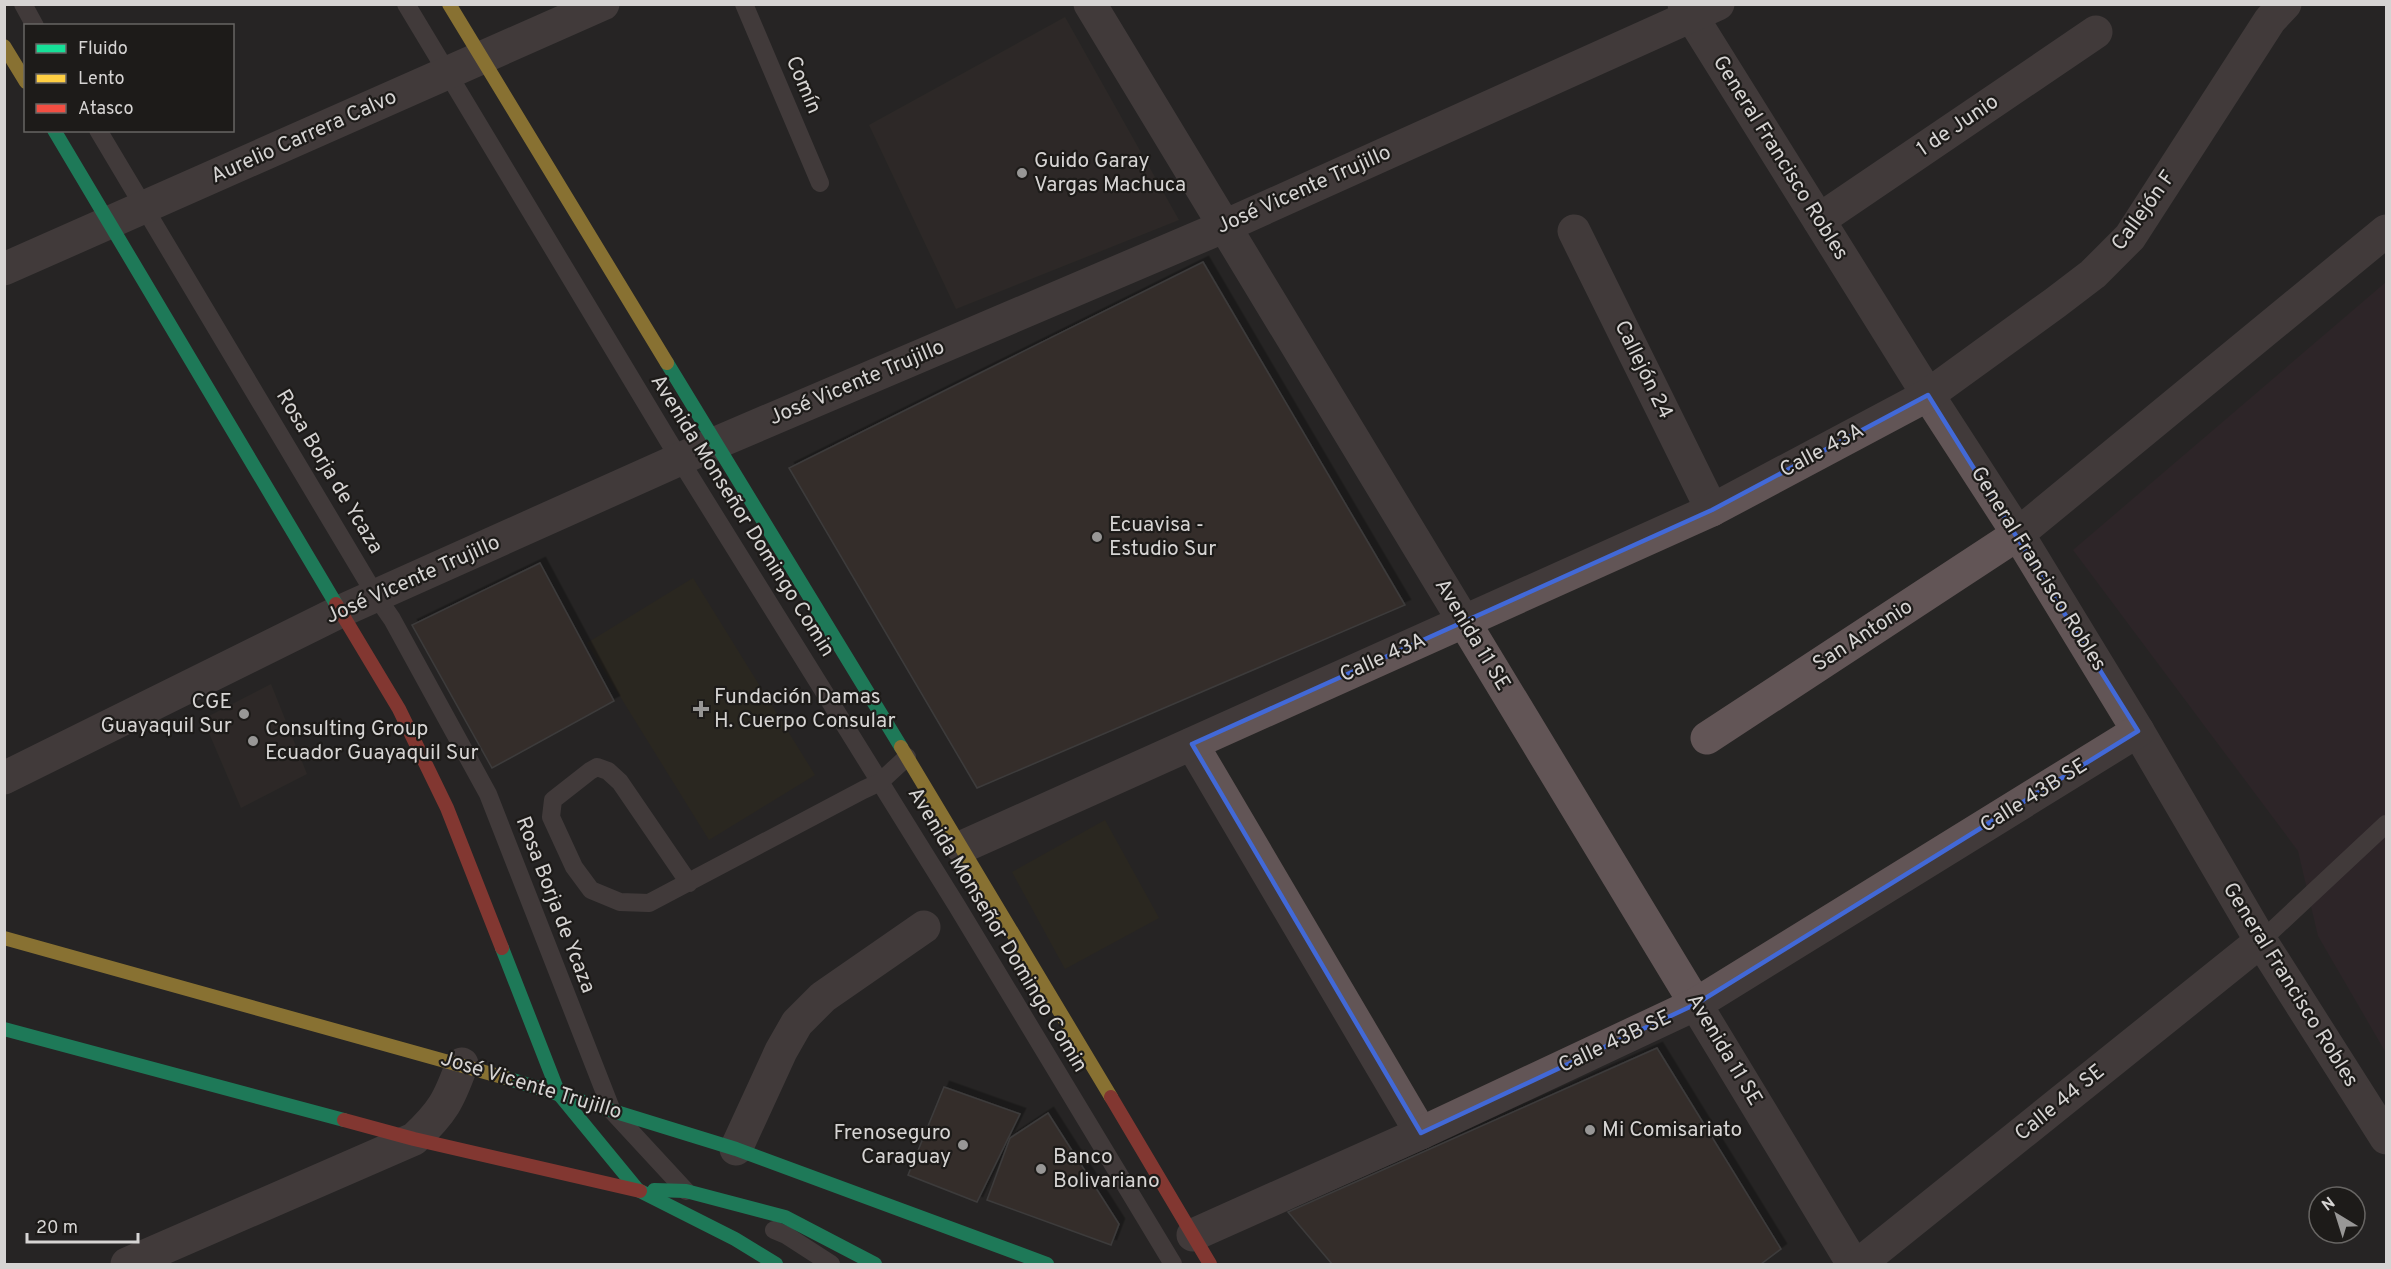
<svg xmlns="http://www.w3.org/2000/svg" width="2391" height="1269" viewBox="0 0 2391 1269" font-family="Overpass,sans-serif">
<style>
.commercial{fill:#36262d}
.built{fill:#352e2a}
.medical{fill:#302a1b}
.building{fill:#443833;stroke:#5a5959;stroke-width:1.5;filter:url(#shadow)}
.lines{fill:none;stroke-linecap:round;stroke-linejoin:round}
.lane{stroke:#625556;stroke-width:18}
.street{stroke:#625556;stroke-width:33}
.fast{stroke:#16e098;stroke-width:14}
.slow{stroke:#ffcf43;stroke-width:14}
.jam{stroke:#f24e42;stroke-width:14}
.marked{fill:none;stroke:#4269d7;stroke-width:4.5;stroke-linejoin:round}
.poi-dot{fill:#989796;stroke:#1d1b19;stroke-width:2}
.labels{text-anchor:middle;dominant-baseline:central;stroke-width:4.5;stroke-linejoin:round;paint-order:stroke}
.street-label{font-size:21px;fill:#d6d4d3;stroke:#1d1b19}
.poi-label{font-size:21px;fill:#d6d4d3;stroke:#1d1b19;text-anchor:start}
</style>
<defs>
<filter id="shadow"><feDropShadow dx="5.5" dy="-5.5" stdDeviation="0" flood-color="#0009"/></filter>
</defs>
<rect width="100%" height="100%" fill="#262524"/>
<polygon class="commercial" points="2386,282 2386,1053 2318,936 2298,851 2073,550"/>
<g class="built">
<polygon points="1065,17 1179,220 956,309 869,125"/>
<polygon points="271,684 307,774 241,808 203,719"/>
</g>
<g class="medical">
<polygon points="693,578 815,775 709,840 587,643"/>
<polygon points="1105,820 1159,918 1065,969 1012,872"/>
</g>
<g class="building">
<polygon points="1203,262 1405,605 977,788 789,468"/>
<polygon points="540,563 614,701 492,768 412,625"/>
<polygon points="1657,1048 1781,1249 1761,1264 1332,1264 1288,1212"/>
<polygon points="944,1087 1020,1114 977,1202 908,1175"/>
<polygon points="1048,1113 1119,1224 1111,1245 987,1200 1010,1138"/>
</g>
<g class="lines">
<g class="lane">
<polyline points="23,4 35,26"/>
<polyline points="406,4 680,460 957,906 1173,1264"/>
<polyline points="744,4 820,183"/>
<polyline points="98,130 376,596 392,619 488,794 612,1111 686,1191"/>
<polyline points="689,883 620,782 608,771 597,767 590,771 553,800 551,817 574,867 591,890 620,902 649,903 863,790 880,782 907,757"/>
<polyline points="2261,941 2386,824"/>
<polyline points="774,1230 786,1235 831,1264"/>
</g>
<g class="street">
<polyline points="1090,4 1853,1264"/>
<polyline points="1684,4 1928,395 2018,534 2138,731 2261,941 2386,1138"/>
<polyline points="1819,220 2096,32"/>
<polyline points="1574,231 1712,510"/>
<polyline points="4,269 603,4"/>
<polyline points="1707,738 2018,534 2386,231"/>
<polyline points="1192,744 1421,1133"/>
<polyline points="4,778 339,612 716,443 1225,226 1718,4"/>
<polyline points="962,847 1712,510 1928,395 2055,303 2093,274 2130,237 2270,20 2285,4"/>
<polyline points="736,1149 781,1051 797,1023 823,997 924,927"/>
<polyline points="1193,1235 1421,1133 1696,1004 2138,731"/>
<path d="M127 1264 414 1139C443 1112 449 1100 462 1064"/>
<polyline points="1859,1264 2261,941"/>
</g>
<g class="fast">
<polyline points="54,130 336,604"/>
<polyline points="667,363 901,747"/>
<polyline points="502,948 559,1094 637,1189"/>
<polyline points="4,1029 344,1120"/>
<polyline points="506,1078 736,1149 1047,1264"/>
<polyline points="654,1190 686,1191 785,1217 875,1264"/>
<polyline points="640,1191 735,1239 776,1264"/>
</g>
<g class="slow">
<polyline points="449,4 667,363"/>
<polyline points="4,46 26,82"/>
<polyline points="901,747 1111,1097"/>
<polyline points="4,938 506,1078"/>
</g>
<g class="jam">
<polyline points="336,604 399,709 447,808 502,948"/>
<polyline points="1111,1097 1210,1264"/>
<polyline points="344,1120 414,1139 640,1191"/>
</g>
</g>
<path d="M0 0H2391V1269H0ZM1928 395 2138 731 1696 1004 1421 1133 1192 744 1712 510Z" fill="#262524" fill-opacity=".55" fill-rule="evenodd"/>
<path class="marked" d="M1928 395 2138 731 1696 1004 1421 1133 1192 744 1712 510Z"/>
<g class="poi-dot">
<circle cx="1022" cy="173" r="6"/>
<circle cx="1097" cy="537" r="6"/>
<path d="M698 700h6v6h6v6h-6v6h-6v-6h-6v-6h6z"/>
<circle cx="244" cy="714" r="6"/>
<circle cx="253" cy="741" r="6"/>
<circle cx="1590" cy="1130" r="6"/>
<circle cx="963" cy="1145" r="6"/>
<circle cx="1041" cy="1169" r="6"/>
</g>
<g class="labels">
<g class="street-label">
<text transform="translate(803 85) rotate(67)">Comín</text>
<text transform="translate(1958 126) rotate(-34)">1 de Junio</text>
<text transform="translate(304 137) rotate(-24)">Aurelio Carrera Calvo</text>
<text transform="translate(1780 158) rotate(58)">General Francisco Robles</text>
<text transform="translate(1304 190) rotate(-24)">José Vicente Trujillo</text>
<text transform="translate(2144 211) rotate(-54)">Callejón F</text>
<text transform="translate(1643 370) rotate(64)">Callejón 24</text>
<text transform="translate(857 383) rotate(-23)">José Vicente Trujillo</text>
<text transform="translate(1822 451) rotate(-28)">Calle 43A</text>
<text transform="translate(329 472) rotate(59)">Rosa Borja de Ycaza</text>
<text transform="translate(742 516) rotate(58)">Avenida Monseñor Domingo Comin</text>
<text transform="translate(2038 569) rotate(58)">General Francisco Robles</text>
<text transform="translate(413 580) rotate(-24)">José Vicente Trujillo</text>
<text transform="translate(1472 635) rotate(59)">Avenida 11 SE</text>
<text transform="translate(1863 636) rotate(-33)">San Antonio</text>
<text transform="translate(1383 658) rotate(-24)">Calle 43A</text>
<text transform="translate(2034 796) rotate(-32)">Calle 43B SE</text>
<text transform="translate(555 905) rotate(69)">Rosa Borja de Ycaza</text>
<text transform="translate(997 930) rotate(59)">Avenida Monseñor Domingo Comin</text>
<text transform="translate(2290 985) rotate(58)">General Francisco Robles</text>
<text transform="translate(1615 1042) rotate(-25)">Calle 43B SE</text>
<text transform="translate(1724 1050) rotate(59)">Avenida 11 SE</text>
<text transform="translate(531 1086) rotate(17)">José Vicente Trujillo</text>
<text transform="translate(2060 1103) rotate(-39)">Calle 44 SE</text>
</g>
<g class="poi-label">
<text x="1034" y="161">Guido Garay<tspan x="1034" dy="24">Vargas Machuca</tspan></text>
<text x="1109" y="525">Ecuavisa -<tspan x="1109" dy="24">Estudio Sur</tspan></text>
<text x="714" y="697">Fundación Damas<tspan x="714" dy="24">H. Cuerpo Consular</tspan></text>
<text x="232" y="702" text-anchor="end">CGE<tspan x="232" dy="24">Guayaquil Sur</tspan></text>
<text x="265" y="729">Consulting Group<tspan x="265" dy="24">Ecuador Guayaquil Sur</tspan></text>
<text x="1602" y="1130">Mi Comisariato</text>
<text x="951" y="1133" text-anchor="end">Frenoseguro<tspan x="951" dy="24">Caraguay</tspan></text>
<text x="1053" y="1157">Banco<tspan x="1053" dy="24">Bolivariano</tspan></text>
</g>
</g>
<rect width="2391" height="1269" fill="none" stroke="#d6d4d3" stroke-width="12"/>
<rect x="24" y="24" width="210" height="108" fill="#1d1b19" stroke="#676563" stroke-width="1.5"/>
<rect x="36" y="44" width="30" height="9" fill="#16e098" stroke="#676563" stroke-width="1.5"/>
<text x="78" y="54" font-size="18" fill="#d6d4d3">Fluido</text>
<rect x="36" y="74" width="30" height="9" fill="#ffcf43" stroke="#676563" stroke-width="1.5"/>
<text x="78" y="84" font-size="18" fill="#d6d4d3">Lento</text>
<rect x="36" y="104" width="30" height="9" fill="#f24e42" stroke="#676563" stroke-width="1.5"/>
<text x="78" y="114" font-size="18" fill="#d6d4d3">Atasco</text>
<g transform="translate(2337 1215) rotate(322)"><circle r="28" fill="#1d1b19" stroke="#676563" stroke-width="1.5"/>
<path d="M0-4.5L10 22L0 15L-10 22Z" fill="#989796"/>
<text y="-9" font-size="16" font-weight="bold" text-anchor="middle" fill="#d6d4d3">N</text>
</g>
<path d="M27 1233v9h111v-9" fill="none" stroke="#d6d4d3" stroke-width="3"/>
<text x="36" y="1233" font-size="18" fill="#d6d4d3" stroke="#1d1b19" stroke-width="4.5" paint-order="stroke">20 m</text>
</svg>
